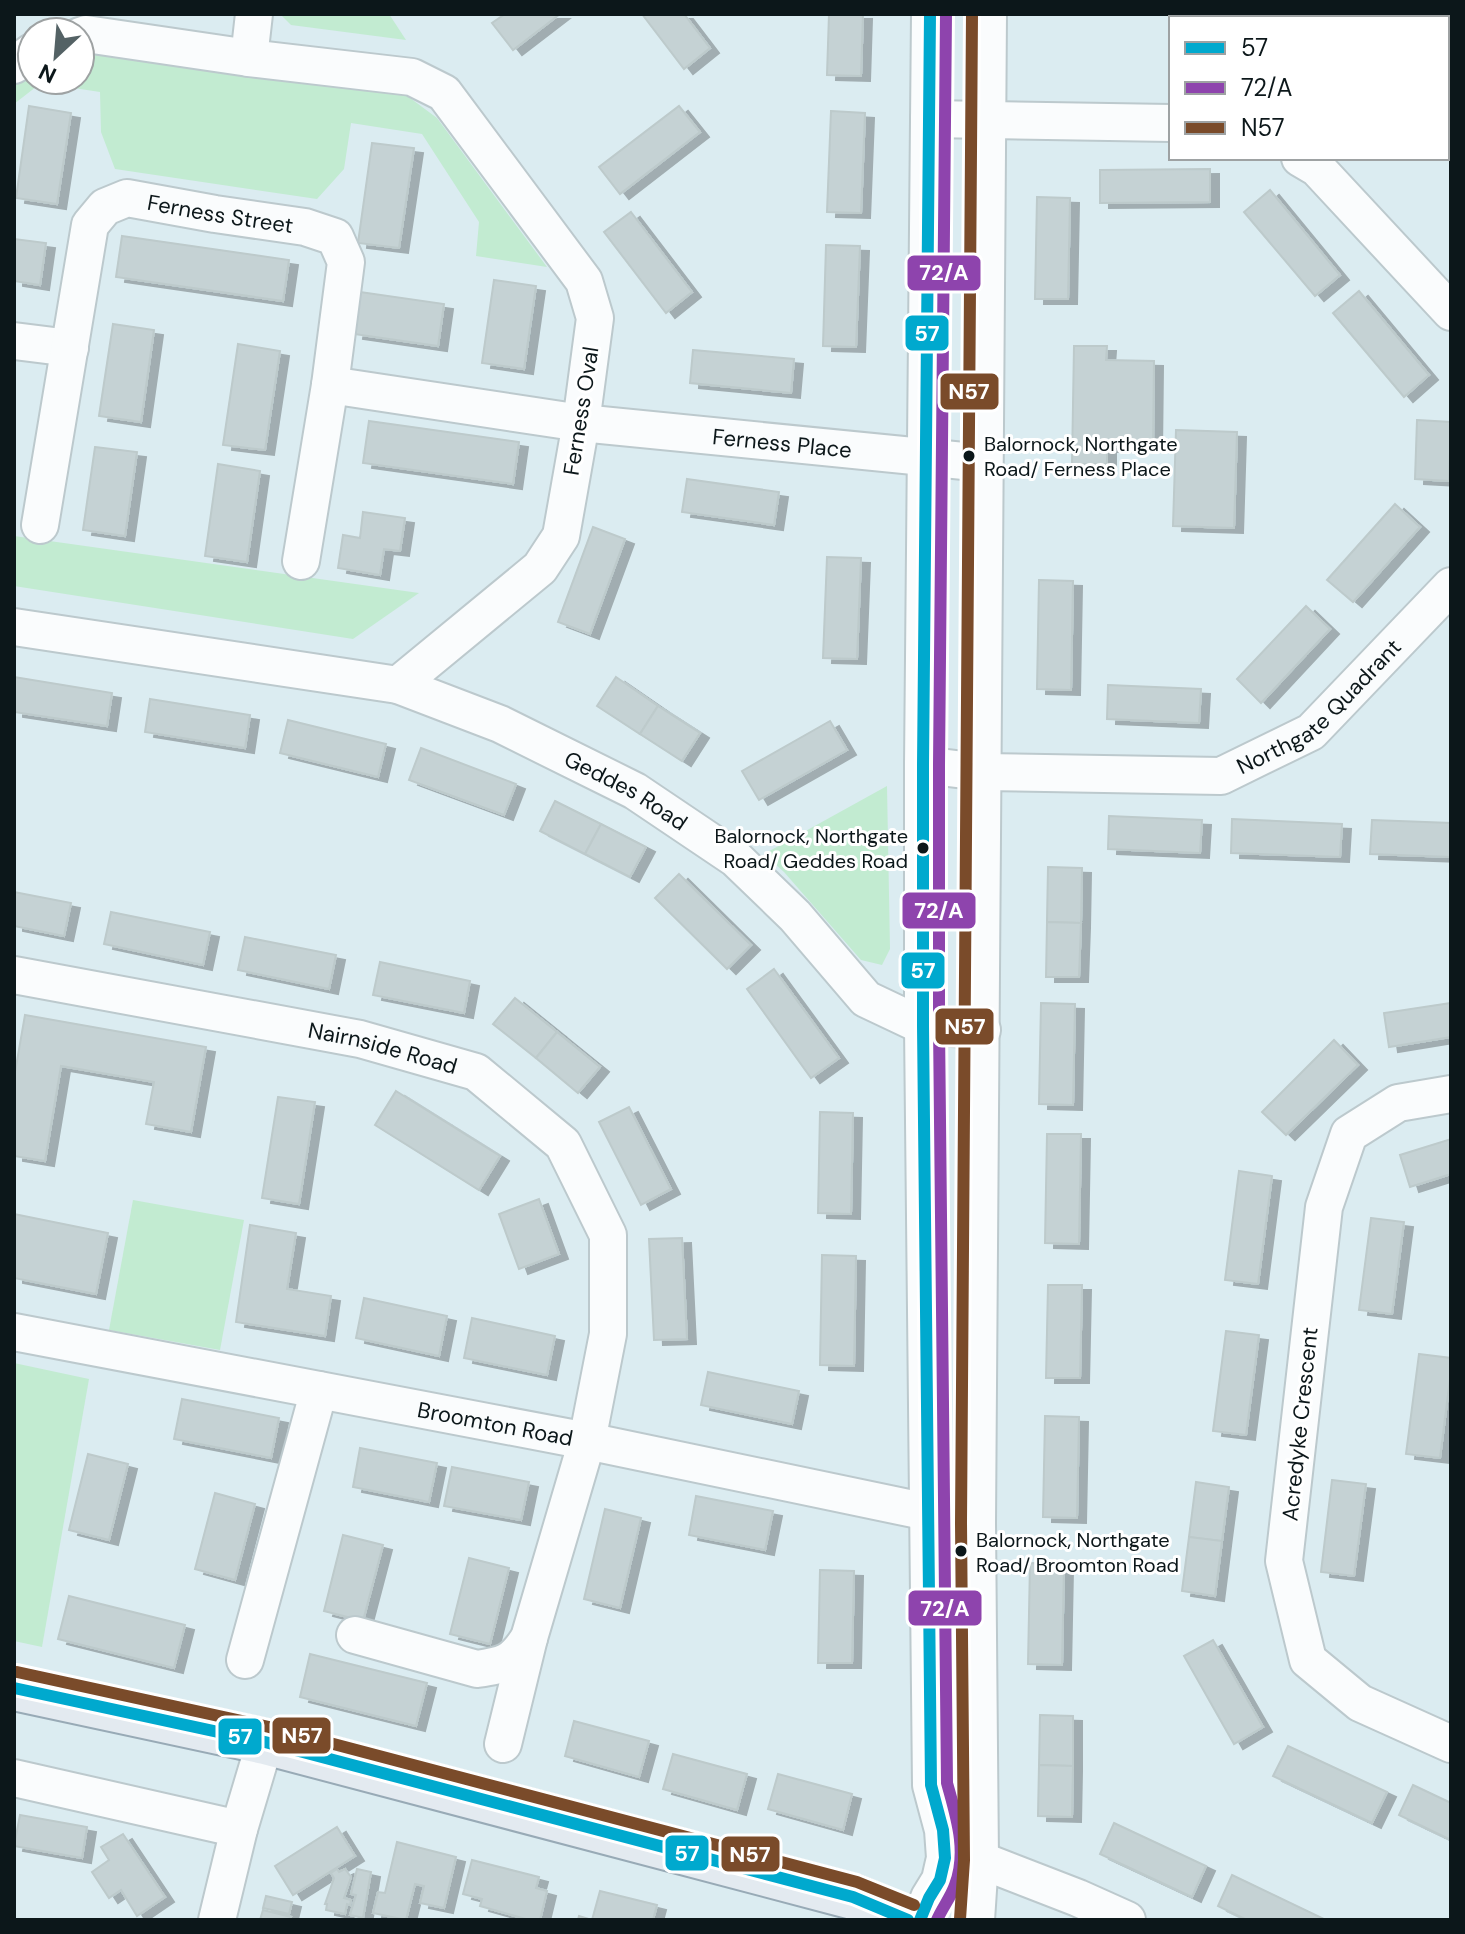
<svg xmlns="http://www.w3.org/2000/svg" width="1465" height="1934" viewBox="0 0 1465 1934" font-family="'DM Sans',sans-serif">
<style>
.green{fill:#c2ebd1}
.building{fill:#c5d2d4;stroke:#bdcacb;stroke-width:2;filter:url(#shadow)}
.lines{fill:none;stroke-linecap:round;stroke-linejoin:round}
.minor-casing{stroke:#bcc9cd;stroke-width:40}
.major-casing{stroke:#98aab6;stroke-width:48}
.minor{stroke:#fafcfd;stroke-width:36}
.major{stroke:#e3eaf0;stroke-width:44}
.bus-1-casing{stroke:#fff;stroke-width:18}
.bus-2-casing{stroke:#fff;stroke-width:18}
.bus-3-casing{stroke:#fff;stroke-width:18}
.bus-1{stroke:#00a9ce;stroke-width:12}
.bus-2{stroke:#8e44ad;stroke-width:12}
.bus-3{stroke:#7a4b2a;stroke-width:12}
.bus-dot{fill:#0c171a;stroke:#fff;stroke-width:3}
.labels{text-anchor:middle;dominant-baseline:central;stroke-width:6;stroke-linejoin:round;paint-order:stroke}
.bus-label{font-size:20px;fill:#0c171a;stroke:#fff;text-anchor:start}
.street-label{font-size:22px;fill:#0c171a;stroke:#fff}
.line-badge{stroke:#fff;stroke-width:3}
.badge-label{font-size:22px;text-anchor:middle;font-weight:bold;fill:#fff}
</style>
<defs>
<filter id="shadow"><feDropShadow dx="9" dy="5" stdDeviation="0" flood-color="#0004"/></filter>
</defs>
<rect width="100%" height="100%" fill="#dbecf1"/>
<g class="green">
<polygon points="280,14 389,14 406,40 291,25"/>
<polygon points="90,41 406,95 437,118 547,267 476,256 479,222 422,134 351,123 344,169 317,199 115,169 101,132 100,92 41,83 14,104 14,83 32,69 32,80 80,80 80,44"/>
<polygon points="14,536 419,593 353,639 14,586"/>
<polygon points="887,786 890,949 882,965 861,960 784,872 764,854"/>
<polygon points="133,1200 244,1220 220,1350 109,1330"/>
<polygon points="14,1363 89,1379 42,1647 14,1641"/>
</g>
<g class="building">
<polygon points="505,14 560,14 513,50 492,23"/>
<polygon points="642,14 684,14 710,48 684,69"/>
<polygon points="829,14 863,14 861,76 827,75"/>
<rect x="1203" y="14" width="53" height="4"/>
<polygon points="1330,14 1451,14 1451,17 1386,14 1386,18 1330,18"/>
<polygon points="29,106 71,113 57,204 16,198"/>
<polygon points="679,106 700,132 620,194 599,167"/>
<polygon points="831,111 865,113 861,213 827,212"/>
<polygon points="372,143 414,148 399,248 358,243"/>
<polygon points="1210,169 1210,202 1100,203 1100,170"/>
<polygon points="1270,190 1340,275 1315,296 1244,212"/>
<polygon points="1037,197 1070,198 1068,299 1035,299"/>
<polygon points="631,212 692,292 666,313 604,232"/>
<polygon points="122,236 289,260 283,301 116,277"/>
<polygon points="14,239 46,243 40,285 14,281"/>
<polygon points="826,245 860,246 856,347 823,346"/>
<polygon points="494,280 536,286 524,369 482,363"/>
<polygon points="1359,291 1429,375 1404,397 1333,313"/>
<polygon points="360,292 444,304 438,346 354,334"/>
<polygon points="113,324 154,330 141,422 99,416"/>
<polygon points="238,344 280,351 265,450 223,445"/>
<polygon points="1074,346 1107,346 1106,360 1154,361 1153,447 1107,447 1107,464 1072,464"/>
<polygon points="693,350 794,359 791,393 690,383"/>
<polygon points="1417,420 1451,422 1449,481 1415,479"/>
<polygon points="369,421 519,442 513,484 363,463"/>
<polygon points="1176,430 1237,432 1234,528 1173,526"/>
<polygon points="95,447 137,452 125,536 83,530"/>
<polygon points="218,464 260,471 247,562 205,556"/>
<polygon points="687,479 779,492 774,525 682,512"/>
<polygon points="1395,504 1420,527 1353,602 1327,580"/>
<polygon points="363,512 405,518 400,551 384,549 380,575 338,568 343,535 360,538"/>
<polygon points="593,527 625,539 590,634 558,622"/>
<polygon points="827,557 861,558 857,659 823,658"/>
<polygon points="1039,580 1073,581 1071,690 1037,689"/>
<polygon points="1306,606 1330,629 1261,703 1237,679"/>
<polygon points="14,677 112,693 107,726 14,712"/>
<polygon points="616,677 658,706 640,734 597,706"/>
<polygon points="1108,685 1201,689 1199,723 1107,719"/>
<polygon points="150,699 250,715 245,748 145,732"/>
<polygon points="658,706 700,733 682,761 640,734"/>
<polygon points="288,720 386,744 378,777 280,753"/>
<polygon points="830,721 847,750 759,800 742,771"/>
<polygon points="421,748 516,784 504,815 409,780"/>
<polygon points="555,801 601,824 585,854 540,831"/>
<polygon points="1109,816 1202,820 1200,853 1108,849"/>
<polygon points="1232,819 1342,824 1340,857 1231,853"/>
<polygon points="1372,820 1451,823 1451,857 1370,854"/>
<polygon points="601,824 646,847 630,877 585,854"/>
<polygon points="1048,867 1082,868 1081,923 1047,922"/>
<polygon points="679,874 751,945 727,969 655,898"/>
<polygon points="14,892 71,903 64,936 14,926"/>
<polygon points="111,912 210,932 203,965 104,944"/>
<polygon points="1047,922 1081,923 1079,977 1046,977"/>
<polygon points="245,937 336,955 329,989 238,970"/>
<polygon points="380,962 470,981 464,1013 373,995"/>
<polygon points="774,969 839,1058 811,1078 747,989"/>
<polygon points="515,998 557,1032 536,1058 493,1024"/>
<polygon points="1041,1003 1075,1004 1073,1105 1039,1104"/>
<polygon points="1451,1003 1451,1037 1389,1047 1384,1013"/>
<polygon points="25,1015 206,1047 191,1132 146,1124 154,1082 61,1066 45,1161 14,1156 14,1078"/>
<polygon points="557,1032 600,1067 578,1093 536,1058"/>
<polygon points="1334,1040 1358,1065 1286,1135 1262,1112"/>
<polygon points="396,1091 500,1156 479,1190 375,1125"/>
<polygon points="278,1097 315,1102 299,1204 262,1198"/>
<polygon points="629,1107 671,1189 641,1205 599,1122"/>
<polygon points="820,1112 853,1113 851,1214 818,1213"/>
<polygon points="1047,1134 1081,1134 1079,1244 1045,1243"/>
<polygon points="1451,1139 1451,1174 1410,1187 1400,1155"/>
<polygon points="1239,1171 1272,1176 1258,1284 1225,1280"/>
<polygon points="539,1199 559,1254 519,1269 499,1214"/>
<polygon points="14,1214 108,1233 96,1294 14,1278"/>
<polygon points="1371,1218 1404,1222 1392,1314 1359,1310"/>
<polygon points="250,1225 296,1233 287,1289 331,1296 325,1336 236,1322"/>
<polygon points="682,1238 687,1339 654,1340 649,1239"/>
<polygon points="822,1255 856,1256 854,1366 820,1365"/>
<polygon points="1048,1285 1082,1285 1080,1378 1046,1378"/>
<polygon points="364,1298 447,1316 439,1356 356,1338"/>
<polygon points="472,1318 555,1336 547,1375 464,1358"/>
<polygon points="1226,1331 1259,1335 1246,1435 1213,1431"/>
<polygon points="1419,1354 1451,1358 1451,1371 1440,1458 1406,1454"/>
<polygon points="708,1372 799,1391 792,1424 701,1405"/>
<polygon points="182,1399 279,1418 271,1458 174,1439"/>
<polygon points="1045,1416 1079,1417 1077,1518 1043,1517"/>
<polygon points="360,1448 437,1463 429,1502 353,1487"/>
<polygon points="88,1454 128,1464 109,1540 69,1530"/>
<polygon points="452,1467 529,1482 521,1520 444,1506"/>
<polygon points="1332,1480 1366,1484 1354,1576 1321,1572"/>
<polygon points="1196,1482 1229,1487 1222,1541 1189,1537"/>
<polygon points="215,1493 255,1504 235,1580 195,1569"/>
<polygon points="696,1496 773,1511 765,1550 689,1535"/>
<polygon points="605,1509 641,1518 620,1608 584,1599"/>
<polygon points="343,1535 383,1545 363,1621 324,1611"/>
<polygon points="1189,1537 1222,1541 1215,1596 1182,1591"/>
<polygon points="469,1558 509,1568 490,1644 450,1634"/>
<polygon points="1030,1563 1064,1564 1062,1665 1028,1664"/>
<polygon points="820,1570 854,1571 852,1663 818,1663"/>
<polygon points="69,1596 185,1625 174,1668 58,1639"/>
<polygon points="1213,1640 1263,1727 1234,1744 1184,1656"/>
<polygon points="310,1654 427,1683 416,1726 300,1697"/>
<polygon points="1040,1715 1073,1716 1073,1766 1039,1765"/>
<polygon points="574,1721 649,1741 639,1777 565,1756"/>
<polygon points="1288,1746 1387,1792 1372,1823 1273,1776"/>
<polygon points="673,1754 747,1774 737,1810 663,1789"/>
<polygon points="1039,1765 1073,1766 1072,1817 1038,1816"/>
<polygon points="778,1774 852,1794 843,1830 768,1809"/>
<polygon points="1413,1785 1451,1803 1451,1840 1399,1815"/>
<polygon points="20,1815 87,1827 82,1858 14,1846"/>
<polygon points="1114,1823 1206,1866 1192,1897 1100,1854"/>
<polygon points="337,1827 355,1856 293,1895 275,1866"/>
<polygon points="123,1834 165,1897 137,1916 121,1890 109,1898 92,1872 109,1860 101,1847"/>
<polygon points="397,1842 456,1857 444,1908 420,1903 424,1886 415,1884 406,1920 373,1913 378,1892 385,1893"/>
<polygon points="472,1860 539,1877 536,1888 547,1891 540,1920 529,1920 480,1906 482,1899 463,1894"/>
<polygon points="337,1869 339,1872 345,1869 351,1877 344,1898 351,1900 350,1905 347,1904 345,1914 326,1910 327,1904 325,1904 334,1878 331,1873"/>
<polygon points="357,1869 371,1872 363,1918 350,1915 356,1895 351,1894"/>
<polygon points="1232,1875 1324,1919 1323,1920 1247,1920 1218,1906"/>
<polygon points="600,1891 657,1905 653,1920 578,1920 579,1916 592,1920"/>
<polygon points="266,1896 292,1902 289,1914 263,1908"/>
<polygon points="263,1910 291,1917 290,1920 260,1920"/>
</g>
<g class="lines">
<g class="minor-casing">
<g id="minor">
<polyline points="80,36 86,34 249,58 412,77 444,93 584,281 595,318 581,423 561,536 540,568 398,685"/>
<polyline points="249,58 254,14"/>
<polyline points="14,65 32,52"/>
<polyline points="929,119 1171,123"/>
<polyline points="1300,158 1317,168 1451,312"/>
<polyline points="14,341 70,348"/>
<path id="s1" d="M330 385 581 423 984 463"/>
<path id="s2" d="M40 525 90 225 105 207 127 198 215 214 305 227 335 237 346 262 330 385 301 561"/>
<path id="s3" d="M14 627 398 685 500 724 635 791 736 859 795 916 866 999 923 1026 982 1030"/>
<path id="s4" d="M923 765 981 772 1221 776 1311 732 1451 586"/>
<path id="s5" d="M14 975 360 1039 476 1072 563 1144 608 1235V1334L587 1441 529 1638C513 1663 505 1665 477 1669L355 1635"/>
<polyline points="1451,1094 1398,1103 1349,1134 1324,1207 1284,1561 1308,1660 1360,1703 1451,1744"/>
<path id="s6" d="M14 1332 587 1441 952 1517"/>
<polyline points="245,1660 319,1390"/>
<polyline points="503,1744 529,1638"/>
<polyline points="14,1778 239,1829"/>
<polyline points="956,1859 980,1860 1078,1898 1127,1920"/>
<polyline points="217,1920 239,1829 265,1742"/>
<polyline points="920,1920 929,1898 940,1880 945,1858 943,1830 931,1785 923,1026 923,765 930,14"/>
<polyline points="976,1920 980,1860 977,1523 988,14"/>
</g>
</g>
<g class="major-casing">
<polyline id="major" points="14,1688 265,1742 853,1897 908,1920"/>
</g>
<use href="#minor" class="minor"/>
<use href="#major" class="major"/>
<g class="bus-1-casing">
<g id="bus-1">
<polyline points="14,1688 265,1742 853,1897 908,1920"/>
<polyline points="920,1920 929,1898 940,1880 945,1858 943,1830 931,1785 923,1026 923,765 930,14"/>
</g>
</g>
<g class="bus-2-casing">
<path id="bus-2" d="M937 1920C942 1908 951 1897 955 1885 968 1851 956 1816 947 1783L939 1026V765L946 14"/>
</g>
<g class="bus-3-casing">
<g id="bus-3">
<polyline points="17,1672 269,1727 857,1882 914,1905"/>
<polyline points="960,1919 964,1860 961,1523 972,14"/>
</g>
</g>
<use href="#bus-1" class="bus-1"/>
<use href="#bus-2" class="bus-2"/>
<use href="#bus-3" class="bus-3"/>
</g>
<g class="bus-dot">
<circle cx="969" cy="456" r="7"/>
<circle cx="923" cy="848" r="7"/>
<circle cx="961" cy="1551" r="7"/>
</g>
<g class="labels">
<g class="bus-label">
<text x="984" y="444">Balornock, Northgate<tspan x="984" dy="25">Road/ Ferness Place</tspan></text>
<text x="908" y="836" text-anchor="end">Balornock, Northgate<tspan x="908" dy="25">Road/ Geddes Road</tspan></text>
<text x="976" y="1540">Balornock, Northgate<tspan x="976" dy="25">Road/ Broomton Road</tspan></text>
</g>
<g class="street-label">
<text stroke="none"><textPath href="#s2" startOffset="446">Ferness Street</textPath></text>
<text transform="translate(581 411) rotate(-81)">Ferness Oval</text>
<text stroke="none"><textPath href="#s1" startOffset="456">Ferness Place</textPath></text>
<text stroke="none"><textPath href="#s4" startOffset="420">Northgate Quadrant</textPath></text>
<text stroke="none"><textPath href="#s3" startOffset="640">Geddes Road</textPath></text>
<text stroke="none"><textPath href="#s5" startOffset="376">Nairnside Road</textPath></text>
<text stroke="none"><textPath href="#s6" startOffset="490">Broomton Road</textPath></text>
<text transform="translate(1300 1424) rotate(-84)">Acredyke Crescent</text>
</g>
</g>
<g class="line-badge">
<rect x="906" y="254" width="76" height="38" rx="8" fill="#8e44ad"/>
<rect x="904" y="314" width="46" height="38" rx="8" fill="#00a9ce"/>
<rect x="939" y="372" width="61" height="39" rx="8" fill="#7a4b2a"/>
<rect x="901" y="891" width="76" height="39" rx="8" fill="#8e44ad"/>
<rect x="900" y="951" width="46" height="39" rx="8" fill="#00a9ce"/>
<rect x="934" y="1007" width="61" height="39" rx="8" fill="#7a4b2a"/>
<rect x="907" y="1589" width="76" height="38" rx="8" fill="#8e44ad"/>
<rect x="271" y="1716" width="61" height="39" rx="8" fill="#7a4b2a"/>
<rect x="217" y="1717" width="46" height="39" rx="8" fill="#00a9ce"/>
<rect x="664" y="1834" width="46" height="38" rx="8" fill="#00a9ce"/>
<rect x="720" y="1835" width="61" height="38" rx="8" fill="#7a4b2a"/>
</g>
<g class="badge-label">
<text x="944" y="280">72/A</text>
<text x="927" y="341">57</text>
<text x="969" y="399">N57</text>
<text x="939" y="918">72/A</text>
<text x="923" y="978">57</text>
<text x="965" y="1034">N57</text>
<text x="945" y="1616">72/A</text>
<text x="302" y="1743">N57</text>
<text x="240" y="1744">57</text>
<text x="687" y="1861">57</text>
<text x="750" y="1862">N57</text>
</g>
<rect width="1465" height="1934" fill="none" stroke="#0c171a" stroke-width="32"/>
<rect x="1169" y="16" width="280" height="144" fill="#ffffff" stroke="#9ea2a3" stroke-width="2"/>
<rect x="1185" y="42" width="40" height="12" fill="#00a9ce" stroke="#9ea2a3" stroke-width="2"/>
<text x="1241" y="56" font-size="24" fill="#0c171a">57</text>
<rect x="1185" y="82" width="40" height="12" fill="#8e44ad" stroke="#9ea2a3" stroke-width="2"/>
<text x="1241" y="96" font-size="24" fill="#0c171a">72/A</text>
<rect x="1185" y="122" width="40" height="12" fill="#7a4b2a" stroke="#9ea2a3" stroke-width="2"/>
<text x="1241" y="136" font-size="24" fill="#0c171a">N57</text>
<g transform="translate(56 56) rotate(206)"><circle r="38" fill="#ffffff" stroke="#9ea2a3" stroke-width="2"/>
<path d="M0-6L14 30L0 20L-14 30Z" fill="#546265"/>
<text y="-12" font-size="22" font-weight="bold" text-anchor="middle" fill="#0c171a">N</text>
</g>
</svg>
